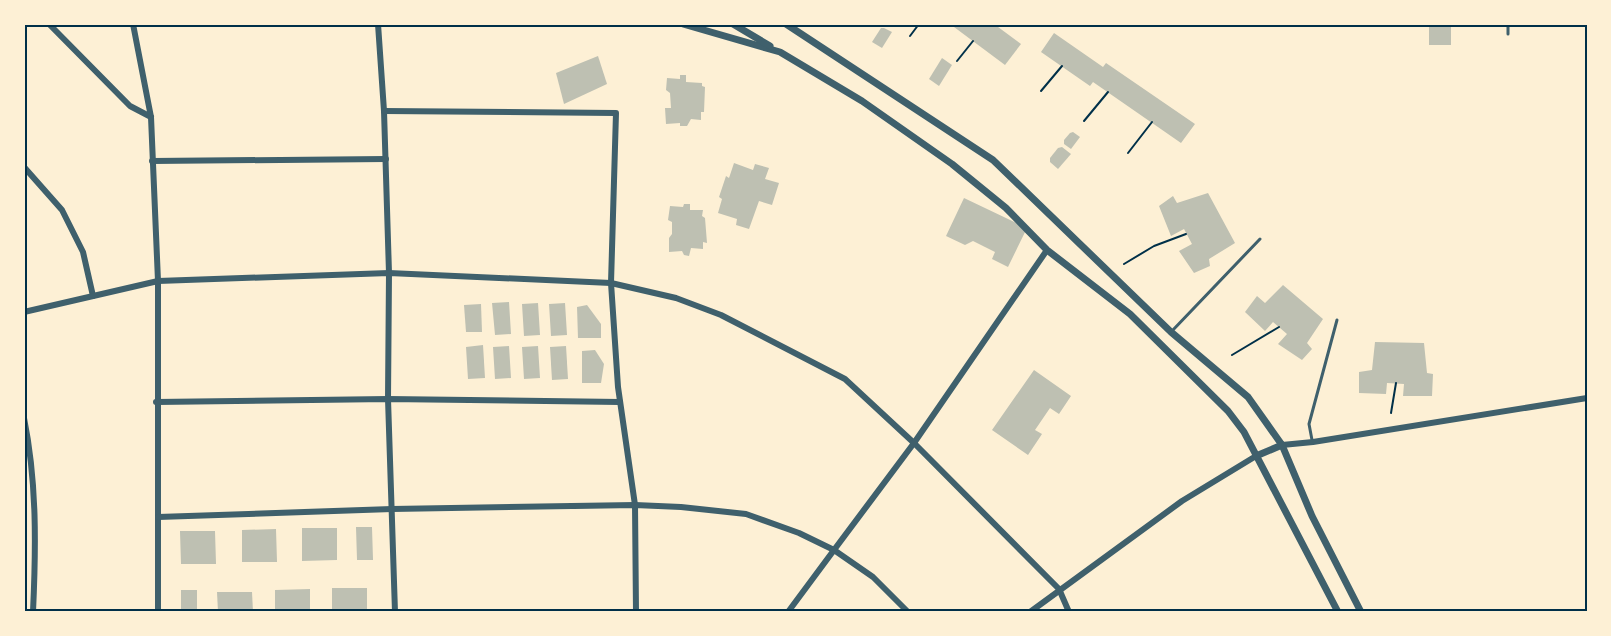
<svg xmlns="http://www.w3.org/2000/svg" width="1611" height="636" viewBox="0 0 1611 636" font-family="Roboto,sans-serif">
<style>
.building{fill:#bec0b2}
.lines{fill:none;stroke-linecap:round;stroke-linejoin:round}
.path{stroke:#003049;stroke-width:2}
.service{stroke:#3f606c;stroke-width:3}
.minor{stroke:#3f606c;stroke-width:6}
.tertiary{stroke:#3f606c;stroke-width:7}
.neatline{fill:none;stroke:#003049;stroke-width:2}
</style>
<rect width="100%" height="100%" fill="#fdf0d5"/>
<g class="building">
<polygon points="950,24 994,24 1021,44 1005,65"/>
<rect x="1429" y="24" width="22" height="21"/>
<polygon points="881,28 884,28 892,32 882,48 872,42"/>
<polygon points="1054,33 1103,67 1106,63 1195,124 1181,143 1093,82 1090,86 1041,52"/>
<polygon points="598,56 607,84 564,104 556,73"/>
<polygon points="942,58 952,65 939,86 929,79"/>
<polygon points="680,75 686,75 686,82 702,83 702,86 705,87 704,112 701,112 701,120 691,119 687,126 680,126 680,123 666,124 665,108 671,108 670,93 666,90 667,78 680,79"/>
<polygon points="1073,132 1080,137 1071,149 1064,144 1064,140 1070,133"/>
<polygon points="1062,147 1071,154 1058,169 1050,162 1050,158 1058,148"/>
<polygon points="734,163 753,170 755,164 769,168 765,179 779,183 772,205 759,201 749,229 736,225 737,219 718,213 722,199 719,197 726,176 729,178"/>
<polygon points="1208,193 1235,243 1209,259 1210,266 1194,273 1179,251 1192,244 1184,229 1171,236 1159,206 1173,196 1177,203"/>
<polygon points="964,198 1027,228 1008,267 992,259 995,252 973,241 965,245 946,236"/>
<polygon points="684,204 690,204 690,210 703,210 702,216 705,218 707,243 703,242 703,249 691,248 689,256 684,255 682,251 669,252 669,238 672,234 672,222 668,220 670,206 683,207"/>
<polygon points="1283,285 1323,319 1307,343 1312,349 1302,360 1278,344 1287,334 1273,322 1265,331 1245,312 1257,296 1265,303"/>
<polygon points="509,302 511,334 495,335 492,303"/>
<polygon points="538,303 540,335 524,336 522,304"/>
<polygon points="565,303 567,335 551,336 549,304"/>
<polygon points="481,304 482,332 466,332 464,305"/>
<polygon points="587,305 601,324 601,338 578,338 577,307"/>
<polygon points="1375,342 1424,343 1427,373 1433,374 1432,396 1403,396 1404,384 1387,383 1386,394 1359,393 1359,372 1372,370"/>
<polygon points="483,345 485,378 468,379 466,347"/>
<polygon points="509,346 511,378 495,379 493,347"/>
<polygon points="538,346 540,378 524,379 522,347"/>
<polygon points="566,346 568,379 552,380 550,347"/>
<polygon points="595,350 604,364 601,383 582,383 582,351"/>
<polygon points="1034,370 1071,396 1059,414 1050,408 1035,430 1042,434 1028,455 992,430"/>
<polygon points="356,527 372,527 373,560 357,560"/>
<polygon points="302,528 337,528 337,560 302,561"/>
<polygon points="276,529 277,562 242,562 242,530"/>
<polygon points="180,531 215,531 216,564 181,564"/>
<rect x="332" y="588" width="35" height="24"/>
<polygon points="310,589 310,612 275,612 275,590"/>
<rect x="181" y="590" width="16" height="22"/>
<polygon points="217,592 252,592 253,612 218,612"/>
</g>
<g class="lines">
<g class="path">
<polyline points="910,36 919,24"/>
<polyline points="957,61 973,41"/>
<polyline points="1041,91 1062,66"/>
<polyline points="1084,121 1108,92"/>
<polyline points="1128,153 1152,122"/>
<polyline points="1124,264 1154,246 1186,234"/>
<polyline points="1232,355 1279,327"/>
<polyline points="1391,413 1396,383"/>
</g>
<g class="service">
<polyline points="1508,24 1508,34"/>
<polyline points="1172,331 1260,239"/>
<polyline points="1312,440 1309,424 1337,320"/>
</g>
<g class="minor">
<polyline points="49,24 130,106 151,117"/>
<polyline points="133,24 151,117 158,281 158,612"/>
<polyline points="378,24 384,111 389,273 388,399 395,612"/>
<polyline points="384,111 616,113 611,283 618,387 635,505 636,612"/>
<polyline points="152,161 386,159"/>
<polyline points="24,167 62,210 83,252 93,296"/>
<polyline points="24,312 158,281 389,273 611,283 676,298 721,315 845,379 914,443 1059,589 1069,612"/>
<polyline points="156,402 388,399 620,402"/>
<path d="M24 418C37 482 36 547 33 612"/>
<polyline points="1282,445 1313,442 1587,398"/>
<polyline points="158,517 392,509 635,505 681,507 746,514 799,533 834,550 914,443 1047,250"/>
<polyline points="788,612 834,550 873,577 908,612"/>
<polyline points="1030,612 1182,501 1256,456"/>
</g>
<g class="tertiary">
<polyline points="683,24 780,52 862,101 952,164 1006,208 1047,250 1130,314 1228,411 1244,432 1338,612"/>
<polyline points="733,24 770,46"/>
<polyline points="786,24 993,160 1171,332 1248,397 1282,445 1312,516 1361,612"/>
<polyline points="1256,456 1282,445"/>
</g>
</g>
<rect width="1611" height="636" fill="none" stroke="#fdf0d5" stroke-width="51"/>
<rect x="26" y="26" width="1560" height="584" class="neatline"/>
</svg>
